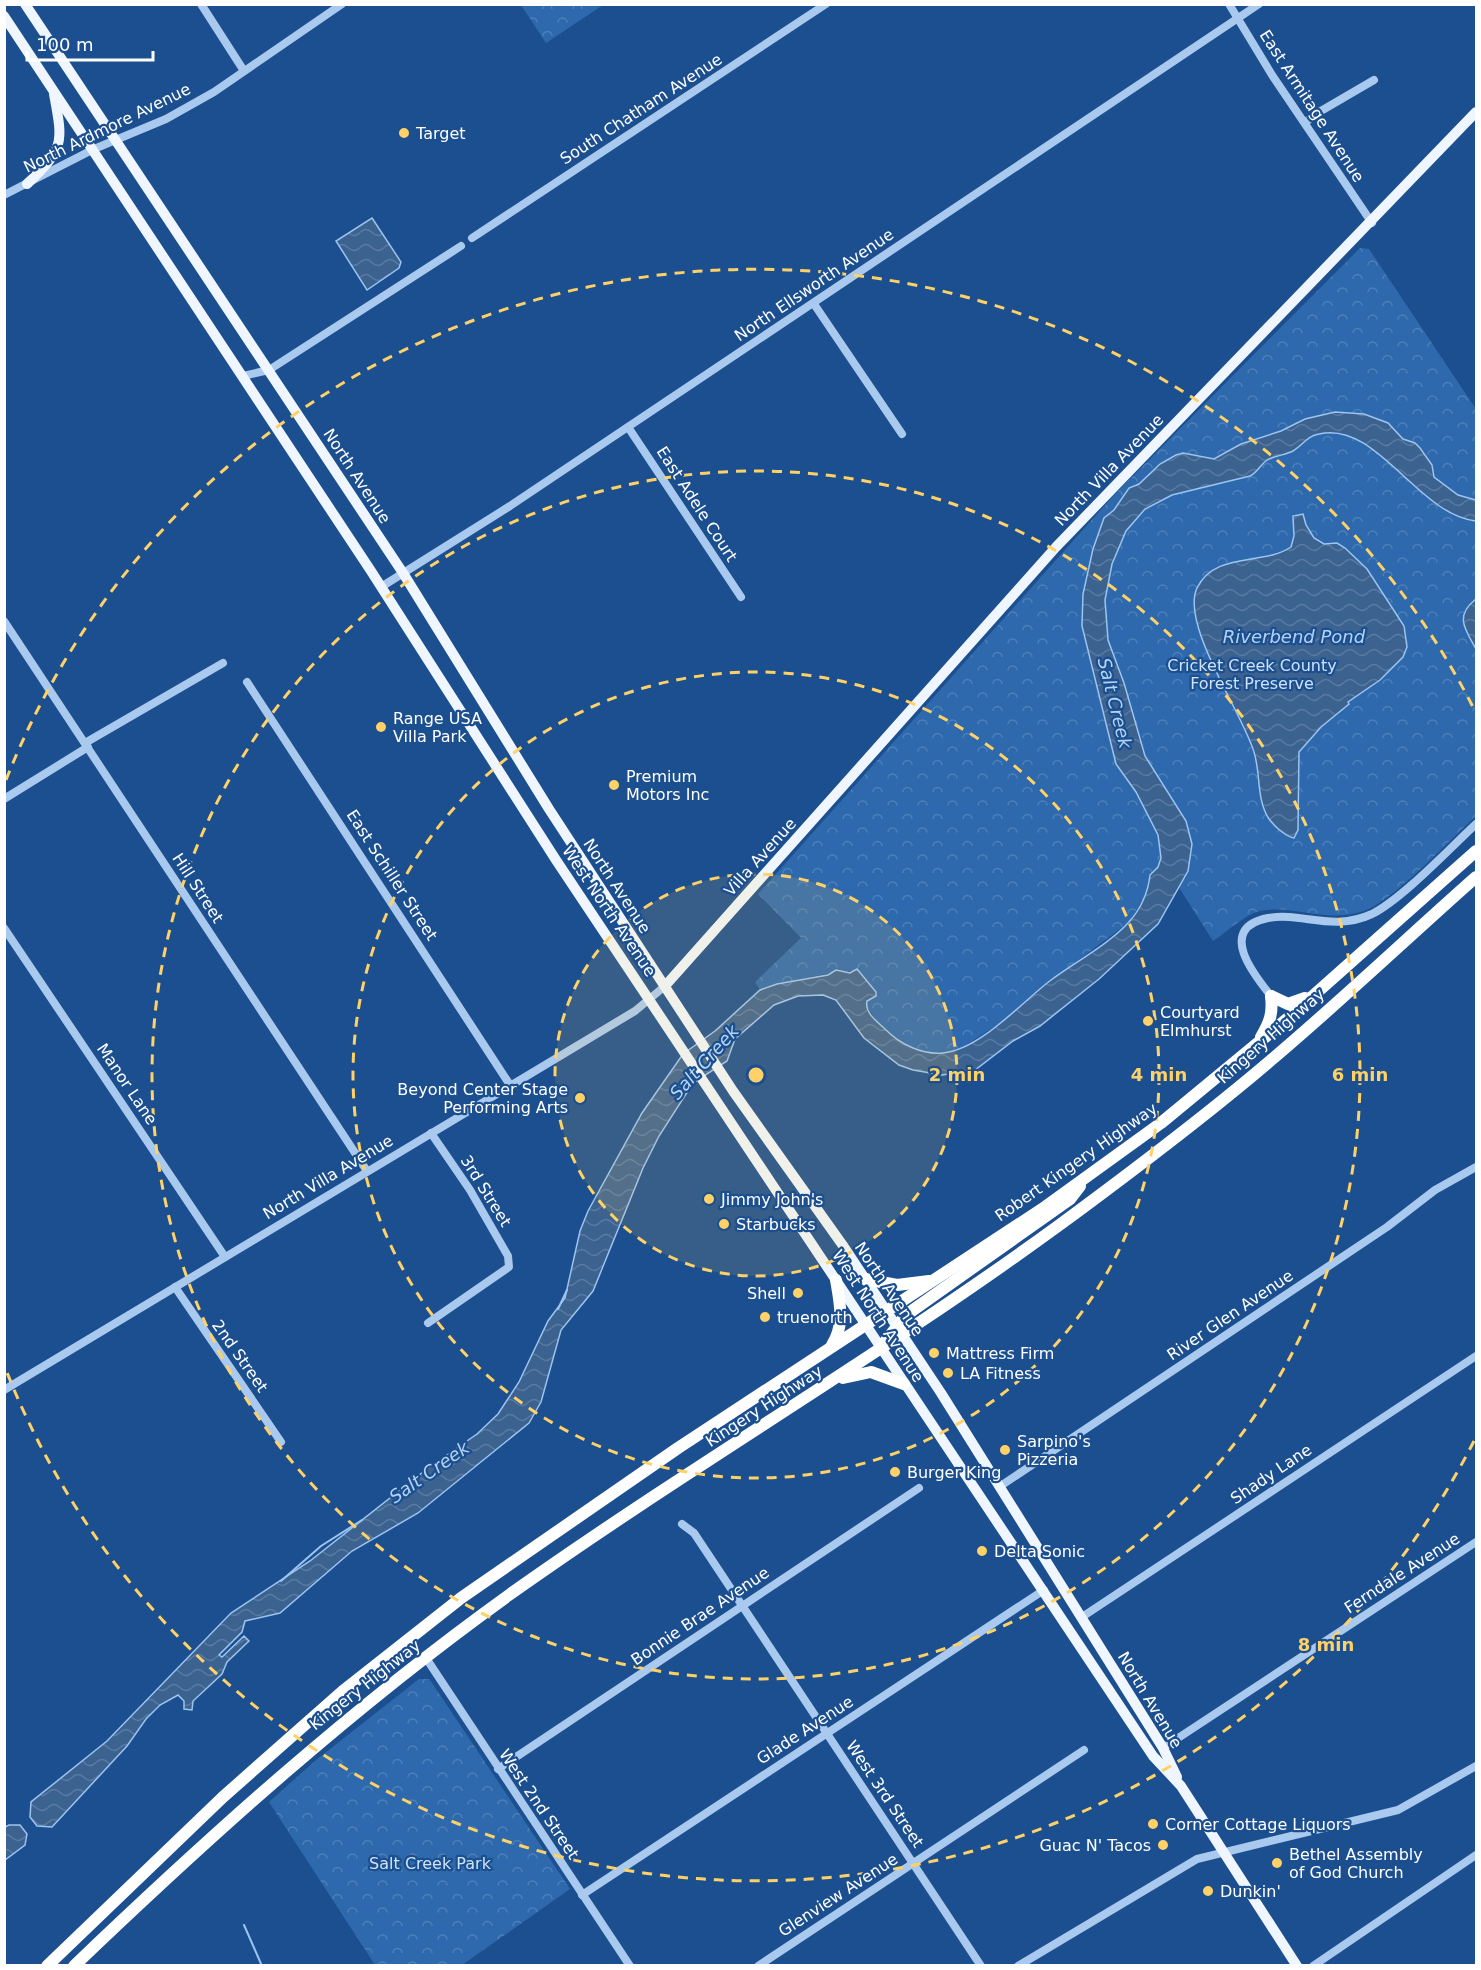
<svg xmlns="http://www.w3.org/2000/svg" width="1481" height="1970" viewBox="0 0 1481 1970" font-family="'DejaVu Sans',sans-serif">
<style>
.park{fill:url(#park-crowns)}
.water{fill:url(#water-waves);stroke:#9cc4f0;stroke-width:1.5}
.lines{fill:none;stroke-linecap:round;stroke-linejoin:round}
.stream{stroke:#9cc4f0;stroke-width:2}
.minor{stroke:#a9c9ee;stroke-width:8}
.major{stroke:#f0f6ff;stroke-width:10}
.highway{stroke:#fff;stroke-width:12}
.ring{fill:none;stroke:#ffd166;stroke-width:3;stroke-dasharray:10 8}
.poi-dot{fill:#ffd166;stroke:#1b4f8f;stroke-width:2}
.labels{text-anchor:middle;dominant-baseline:central;stroke-width:4.5;stroke-linejoin:round;paint-order:stroke}
.street-label{font-size:16px;fill:#fff;stroke:#1b4f8f}
.poi-label{font-size:16px;fill:#fff;stroke:#1b4f8f;text-anchor:start}
.park-label{font-size:16px;fill:#cfe3fa;stroke:#1b4f8f}
.water-label{font-size:18px;font-style:italic;fill:#b5d3f5;stroke:#1b4f8f}
.centre{fill:#ffd166;stroke:#1b4f8f;stroke-width:3}
.ring-label{font-size:18px;text-anchor:middle;font-weight:bold;fill:#ffd166;stroke:#1b4f8f;stroke-width:4.5;stroke-linejoin:round;paint-order:stroke}
</style>
<defs>
<pattern id="park-crowns" width="20" height="18" patternUnits="userSpaceOnUse" patternTransform="scale(1.5)"><rect width="20" height="18" fill="#2e69ad"/><path d="M2 6a3 3 0 1 1 6 0M12 15a3 3 0 1 1 6 0" fill="none" stroke="#4d80b9"/></pattern>
<pattern id="water-waves" width="16" height="10" patternUnits="userSpaceOnUse" patternTransform="scale(1.5)"><rect width="16" height="10" fill="#3c6290"/><path d="M0 5q4-4 8 0t8 0" fill="none" stroke="#597aa1"/></pattern>
</defs>
<rect width="100%" height="100%" fill="#1b4f8f"/>
<g class="park">
<polygon points="521,5 603,5 546,43"/>
<path d="M1360 248 1369 249 1476 409V816C1451 839 1393 901 1364 911 1325 924 1295 904 1260 911 1244 915 1227 932 1213 941L1178 886 1148 893 1128 923 1049 982 1014 1014 960 1049 943 1053 929 1052 896 1042 876 1020 866 1005 867 1001 873 999 876 992 860 972C847 968 776 983 760 990L755 982 801 938 758 894 1114 495Z"/>
<polygon points="419,1679 429,1679 432,1683 570,1889 462,1965 375,1965 269,1802 316,1760"/>
</g>
<g class="water">
<polygon points="372,218 401,262 399,268 367,290 336,241"/>
<path d="M1335 412 1364 414 1388 423 1403 439 1415 443 1420 448 1432 465 1434 477 1458 495 1476 500V521C1418 515 1376 420 1319 434 1307 436 1303 445 1293 451 1285 455 1274 456 1267 460 1260 465 1258 472 1250 476L1172 495 1145 509 1126 531 1112 564 1105 600 1108 640 1124 683 1145 756 1186 821 1192 844 1188 871 1158 924 1099 979 1040 1026 1013 1041 975 1070 942 1075 913 1070 899 1065 864 1038 836 1000 823 995 798 996 774 1005 735 1039 727 1061 693 1083 659 1136 643 1168 593 1291 561 1330 541 1402 529 1423 418 1513 352 1551 280 1613 245 1621 242 1632 219 1655 222 1657 244 1636 249 1641 227 1662 222 1674 193 1701 192 1710 184 1709V1701L178 1695 160 1705 146 1719 127 1746 52 1827 37 1826 30 1817 31 1802 107 1741 231 1613 310 1561 428 1468 477 1434 498 1414 519 1382 548 1321 565 1298 580 1231 588 1211 642 1113 683 1054 715 1031 760 990 777 984 828 975 836 970 850 973 857 969 876 992V996L867 1001C864 1013 879 1023 886 1030 900 1044 922 1055 943 1053 980 1050 1023 1001 1051 980 1074 963 1110 943 1128 923 1141 909 1148 893 1150 875L1158 867 1161 858 1158 835 1136 792 1116 764 1082 626 1083 594 1093 549 1104 518 1114 510 1129 488 1139 484 1160 464 1176 455 1183 453 1214 459 1241 444 1281 431 1305 419Z"/>
<path d="M1303 514 1306 525 1314 538 1324 544 1337 543 1345 548 1367 569 1404 626 1407 647 1403 657 1380 680 1348 702 1349 704 1321 727 1299 752 1298 830 1294 838C1285 836 1275 827 1269 819 1256 799 1261 774 1254 752 1243 714 1180 624 1197 588 1215 551 1263 566 1291 547L1294 536 1293 516Z"/>
<path d="M1476 599V649C1465 629 1454 616 1476 599Z"/>
<polygon points="9,1825 20,1825 27,1834 25,1845 5,1860 5,1827"/>
</g>
<g class="lines">
<g class="stream">
<polyline points="558,1309 567,1290"/>
<polyline points="281,1581 321,1546 362,1520"/>
<polyline points="244,1925 262,1966"/>
</g>
<g class="minor">
<polyline points="201,4 244,71"/>
<polyline points="1229,4 1272,75 1372,223"/>
<polyline points="1305,123 1314,115 1374,80"/>
<polyline points="4,195 94,149 166,119 214,92 342,4"/>
<polyline points="472,238 826,4"/>
<polyline points="814,304 902,434"/>
<polyline points="243,376 269,370 461,246"/>
<polyline points="628,427 741,597"/>
<polyline points="381,587 510,506 1259,4"/>
<polyline points="4,621 367,1171"/>
<polyline points="247,682 510,1085"/>
<polyline points="85,743 223,663"/>
<polyline points="4,799 88,747"/>
<polyline points="4,928 225,1257"/>
<path d="M1271 996C1254 975 1216 928 1268 918 1302 912 1333 932 1372 914 1402 899 1450 848 1476 824"/>
<polyline points="175,1287 281,1442"/>
<polyline points="428,1323 509,1267 508,1256 470,1190 431,1133"/>
<polyline points="4,1390 635,1011 665,986"/>
<polyline points="999,1487 1387,1227 1435,1190 1476,1167"/>
<polyline points="682,1524 694,1533 981,1966"/>
<polyline points="1082,1617 1476,1356"/>
<polyline points="426,1658 630,1966"/>
<polyline points="1163,1748 1476,1542"/>
<polyline points="498,1769 919,1488"/>
<polyline points="582,1895 1044,1590"/>
<polyline points="758,1966 1084,1750"/>
<polyline points="1018,1966 1197,1859 1398,1810 1476,1766"/>
<polyline points="1313,1966 1476,1855"/>
</g>
<g class="major">
<polyline points="25,4 403,573 549,809 733,1091 844,1247 941,1393 1163,1748 1177,1777"/>
<polyline points="4,16 371,571 556,860 1153,1756 1181,1786 1297,1966"/>
<path d="M27 184C65 148 63 143 54 94"/>
<polyline points="665,986 1056,547 1476,112"/>
</g>
<g class="highway">
<polyline points="1271,996 1288,1004 1305,998"/>
<path d="M1261 1037C1270 1022 1273 1013 1271 996"/>
<polyline points="865,1279 897,1285 929,1281"/>
<polyline points="885,1342 906,1315 1070,1199 1080,1186"/>
<path d="M832 1345C845 1325 840 1303 836 1280"/>
<polyline points="843,1378 871,1372 904,1384"/>
<polyline points="47,1966 223,1797 343,1691 461,1598 678,1448 1042,1209 1161,1123 1287,1019 1476,851"/>
<path d="M74 1966C212 1834 353 1707 509 1595 689 1467 880 1356 1058 1226 1130 1173 1202 1119 1270 1061 1340 1002 1407 938 1476 877"/>
</g>
</g>
<circle cx="756" cy="1075" r="201" fill="#ffd166" fill-opacity=".12"/>
<g class="ring">
<circle cx="756" cy="1075" r="201"/>
<circle cx="756" cy="1075" r="403"/>
<circle cx="756" cy="1075" r="604"/>
<path d="M1474 1441A806 806 0 0 1 6 1370M6 780A806 806 0 0 1 1474 709"/>
</g>
<g class="poi-dot">
<circle cx="404" cy="133" r="6"/>
<circle cx="381" cy="727" r="6"/>
<circle cx="614" cy="785" r="6"/>
<circle cx="1148" cy="1021" r="6"/>
<circle cx="580" cy="1098" r="6"/>
<circle cx="709" cy="1199" r="6"/>
<circle cx="724" cy="1224" r="6"/>
<circle cx="798" cy="1293" r="6"/>
<circle cx="765" cy="1317" r="6"/>
<circle cx="934" cy="1353" r="6"/>
<circle cx="948" cy="1373" r="6"/>
<circle cx="1005" cy="1450" r="6"/>
<circle cx="895" cy="1472" r="6"/>
<circle cx="982" cy="1551" r="6"/>
<circle cx="1153" cy="1824" r="6"/>
<circle cx="1163" cy="1845" r="6"/>
<circle cx="1277" cy="1863" r="6"/>
<circle cx="1208" cy="1891" r="6"/>
</g>
<g class="labels">
<g class="street-label">
<text transform="translate(1312 106) rotate(57)">East Armitage Avenue</text>
<text transform="translate(641 109) rotate(-33)">South Chatham Avenue</text>
<text transform="translate(107 128) rotate(-26)">North Ardmore Avenue</text>
<text transform="translate(814 285) rotate(-34)">North Ellsworth Avenue</text>
<text transform="translate(1109 470) rotate(-46)">North Villa Avenue</text>
<text transform="translate(357 476) rotate(57)">North Avenue</text>
<text transform="translate(697 504) rotate(57)">East Adele Court</text>
<text transform="translate(760 857) rotate(-48)">Villa Avenue</text>
<text transform="translate(392 875) rotate(57)">East Schiller Street</text>
<text transform="translate(617 886) rotate(57)">North Avenue</text>
<text transform="translate(198 888) rotate(57)">Hill Street</text>
<text transform="translate(609 911) rotate(56)">West North Avenue</text>
<text transform="translate(1271 1036) rotate(-41)">Kingery Highway</text>
<text transform="translate(127 1084) rotate(56)">Manor Lane</text>
<text transform="translate(1076 1162) rotate(-35)">Robert Kingery Highway</text>
<text transform="translate(328 1177) rotate(-31)">North Villa Avenue</text>
<text transform="translate(486 1191) rotate(58)">3rd Street</text>
<text transform="translate(889 1289) rotate(56)">North Avenue</text>
<text transform="translate(1230 1315) rotate(-34)">River Glen Avenue</text>
<text transform="translate(878 1316) rotate(57)">West North Avenue</text>
<text transform="translate(240 1356) rotate(55)">2nd Street</text>
<text transform="translate(764 1406) rotate(-33)">Kingery Highway</text>
<text transform="translate(1271 1474) rotate(-34)">Shady Lane</text>
<text transform="translate(1402 1573) rotate(-33)">Ferndale Avenue</text>
<text transform="translate(700 1616) rotate(-34)">Bonnie Brae Avenue</text>
<text transform="translate(365 1685) rotate(-38)">Kingery Highway</text>
<text transform="translate(1150 1700) rotate(59)">North Avenue</text>
<text transform="translate(805 1730) rotate(-33)">Glade Avenue</text>
<text transform="translate(885 1794) rotate(56)">West 3rd Street</text>
<text transform="translate(539 1804) rotate(56)">West 2nd Street</text>
<text transform="translate(838 1895) rotate(-33)">Glenview Avenue</text>
</g>
<g class="poi-label">
<text x="416" y="133">Target</text>
<text x="393" y="718">Range USA<tspan x="393" dy="18">Villa Park</tspan></text>
<text x="626" y="776">Premium<tspan x="626" dy="18">Motors Inc</tspan></text>
<text x="1160" y="1012">Courtyard<tspan x="1160" dy="18">Elmhurst</tspan></text>
<text x="568" y="1089" text-anchor="end">Beyond Center Stage<tspan x="568" dy="18">Performing Arts</tspan></text>
<text x="721" y="1199">Jimmy John's</text>
<text x="736" y="1224">Starbucks</text>
<text x="786" y="1293" text-anchor="end">Shell</text>
<text x="777" y="1317">truenorth</text>
<text x="946" y="1353">Mattress Firm</text>
<text x="960" y="1373">LA Fitness</text>
<text x="1017" y="1441">Sarpino's<tspan x="1017" dy="18">Pizzeria</tspan></text>
<text x="907" y="1472">Burger King</text>
<text x="994" y="1551">Delta Sonic</text>
<text x="1165" y="1824">Corner Cottage Liquors</text>
<text x="1151" y="1845" text-anchor="end">Guac N' Tacos</text>
<text x="1289" y="1854">Bethel Assembly<tspan x="1289" dy="18">of God Church</tspan></text>
<text x="1220" y="1891">Dunkin'</text>
</g>
<g class="park-label">
<text x="1252" y="665">Cricket Creek County<tspan x="1252" dy="18">Forest Preserve</tspan></text>
<text x="430" y="1863">Salt Creek Park</text>
</g>
<g class="water-label">
<text x="1294" y="636">Riverbend Pond</text>
<text transform="translate(1115 703) rotate(76)">Salt Creek</text>
<text transform="translate(704 1062) rotate(-48)">Salt Creek</text>
<text transform="translate(429 1472) rotate(-35)">Salt Creek</text>
</g>
</g>
<circle cx="756" cy="1075" r="9" class="centre"/>
<g class="ring-label">
<text x="957" y="1081">2 min</text>
<text x="1159" y="1081">4 min</text>
<text x="1360" y="1081">6 min</text>
<text x="1326" y="1651">8 min</text>
</g>
<rect width="1481" height="1970" fill="none" stroke="#ffffff" stroke-width="12"/>
<path d="M27 51v9h126v-9" fill="none" stroke="#ffffff" stroke-width="3"/>
<text x="36" y="51" font-size="18" fill="#ffffff" stroke="#1b4f8f" stroke-width="4.5" paint-order="stroke">100 m</text>
</svg>
